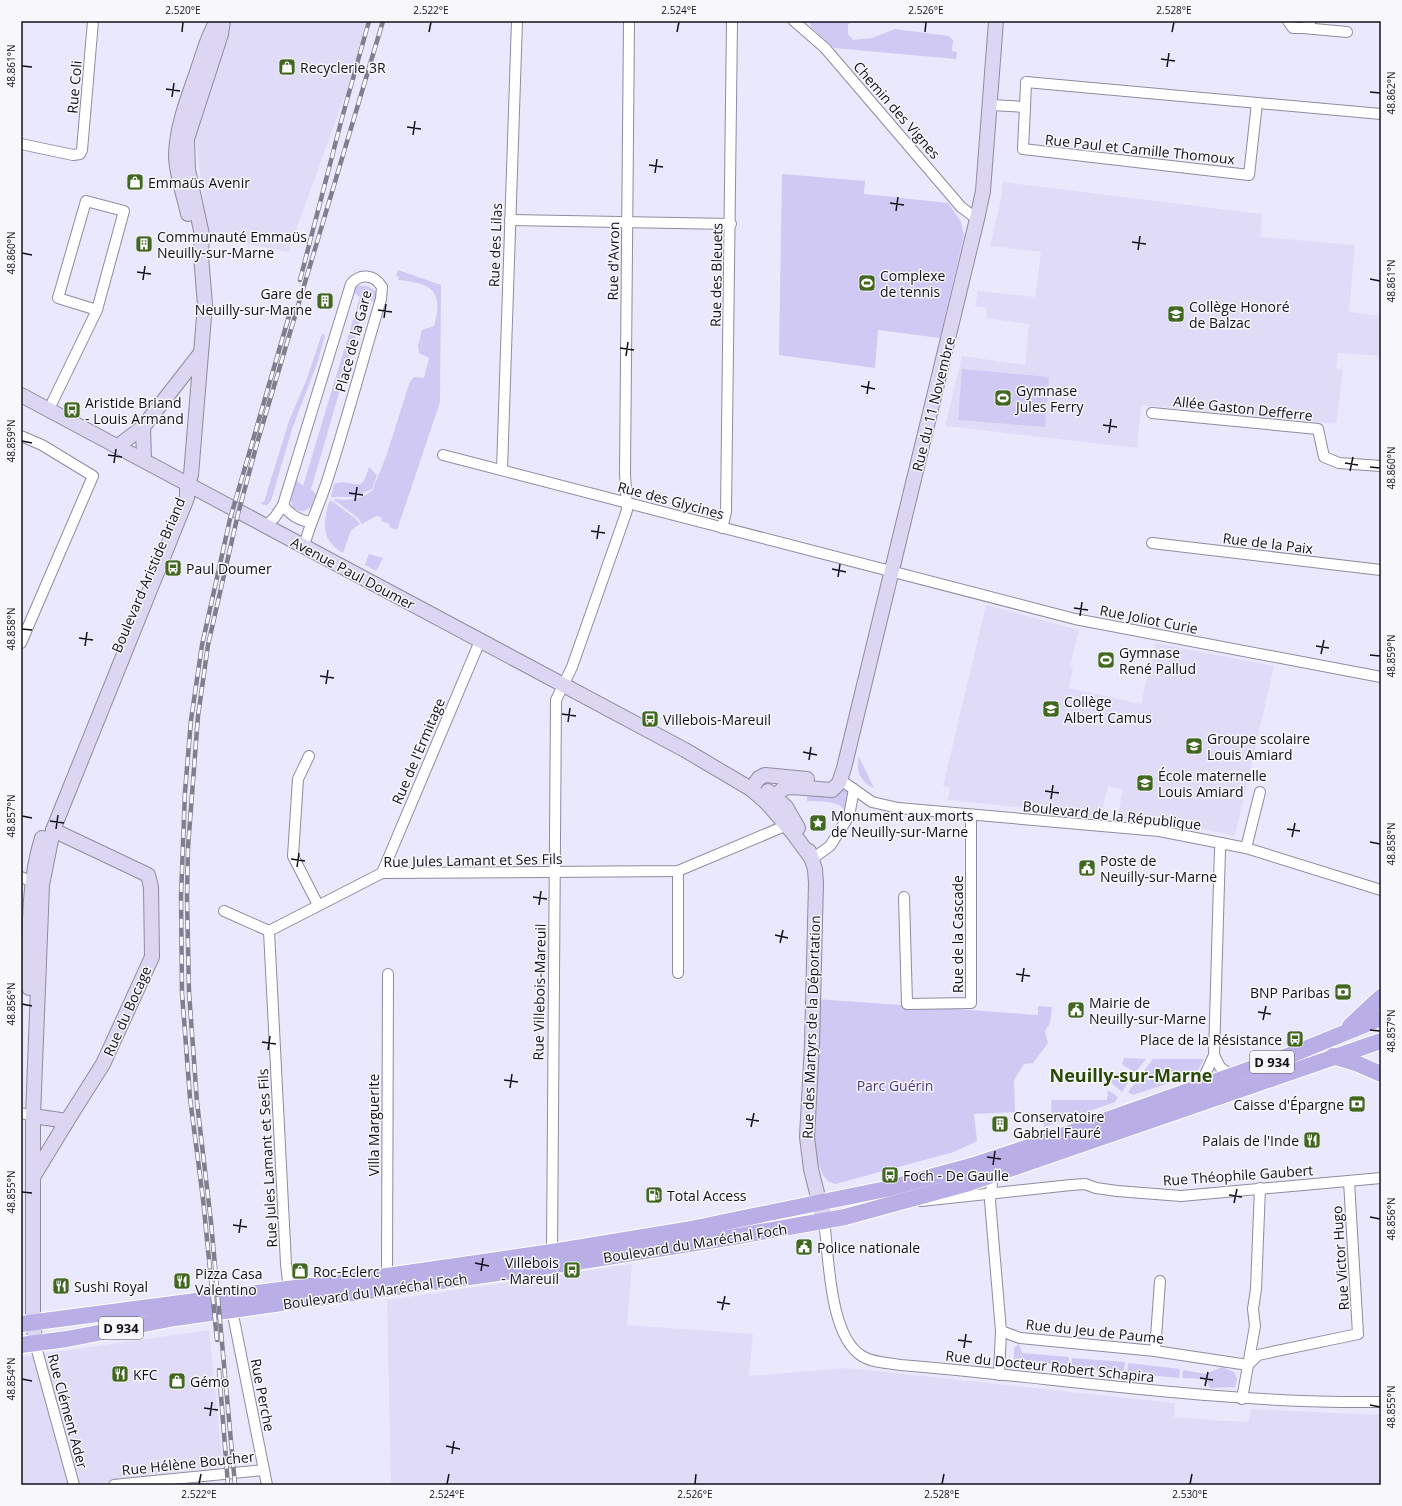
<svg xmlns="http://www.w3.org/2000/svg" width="1402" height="1506" viewBox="0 0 1402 1506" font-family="'Open Sans',sans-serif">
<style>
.built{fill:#e0dcf8}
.green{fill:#cfc9f3}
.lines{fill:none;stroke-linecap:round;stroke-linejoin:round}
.street-casing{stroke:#8f8c9f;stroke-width:12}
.secondary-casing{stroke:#8f8c9f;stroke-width:16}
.primary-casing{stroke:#fff;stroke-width:18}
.street{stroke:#fff;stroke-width:10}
.secondary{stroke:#dcd6f2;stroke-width:14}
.primary{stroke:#b9aee5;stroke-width:16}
.rail-casing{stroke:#817f8e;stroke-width:4.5}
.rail{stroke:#f8f7fc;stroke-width:3;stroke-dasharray:9;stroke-linecap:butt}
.ticks{fill:none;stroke:#121118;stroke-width:1.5}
.labels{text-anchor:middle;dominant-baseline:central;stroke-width:3;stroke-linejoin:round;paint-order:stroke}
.shield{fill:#f8f7fc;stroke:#57565c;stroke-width:1}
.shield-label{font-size:13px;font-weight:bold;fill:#121118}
.poi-label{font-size:14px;fill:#121118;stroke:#f8f7fc;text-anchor:start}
.street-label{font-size:14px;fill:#121118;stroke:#f8f7fc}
.park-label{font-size:14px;fill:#493583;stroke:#f8f7fc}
.district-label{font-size:18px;font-weight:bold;fill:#284904;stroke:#f8f7fc}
.neatline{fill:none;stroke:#121118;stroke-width:1.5}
.ticks-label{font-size:10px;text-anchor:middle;fill:#121118}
</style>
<rect width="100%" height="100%" fill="#eae8fd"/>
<g class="built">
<polygon points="231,21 372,21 288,252 208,236 195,134"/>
<polygon points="1002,182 1262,214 1261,237 1355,245 1349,312 1381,316 1381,356 1338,353 1336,368 1343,370 1336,424 1141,405 1137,448 945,426 962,356 1025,365 1029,324 986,318 987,308 975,306 978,291 1035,297 1041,252 990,246 1002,195"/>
<polygon points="986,605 1079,630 1070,667 1073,668 1069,688 1141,704 1155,643 1274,666 1235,836 1186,825 1117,818 1123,790 1108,786 1101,816 948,800 950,788 943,786"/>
<polygon points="632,1264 627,1325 753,1334 749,1376 848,1368 1175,1403 1174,1417 1210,1420 1248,1422 1251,1409 1381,1415 1381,1485 391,1485 387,1300"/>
<polygon points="209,1330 223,1466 84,1485 21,1485 21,1357"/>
</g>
<g class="green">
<polygon points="809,21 852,21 848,25 848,34 853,40 872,38 895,29 949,36 953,40 952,51 957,52 956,59 834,48 811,27"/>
<polygon points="782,174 865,181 864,194 948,203 961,222 964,236 940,338 878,330 875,368 779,355"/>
<path d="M398 270 441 285V291L440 402 397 530 389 527 390 524 381 521 382 517 376 516 362 524 358 518 333 499 346 500 362 497 372 491 386 457 410 381 414 377 424 378 429 358 419 353 418 346 422 330 434 326C444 291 432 283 398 280L399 277 396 276Z"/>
<path d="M357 286C366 285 372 287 378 294L376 304 367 297 311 489 319 497C313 506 304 517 293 507L290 498 295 479 303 486 360 297 352 291Z"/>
<polygon points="322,334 325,335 318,361 292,429 271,501 267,505 264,505 260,502 264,502 289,421 306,381"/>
<polygon points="962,369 1049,377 1045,427 958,420"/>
<path d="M369 467 377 475 372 489 353 497H331L334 484C355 476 360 499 369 467Z"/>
<path d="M332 501 355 518 360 524 351 530 343 553C321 540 323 524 329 502Z"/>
<polygon points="369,554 383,558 376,571 365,565"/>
<path d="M859 757 874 788C861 783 855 770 859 757Z"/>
<path d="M843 788 848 791 849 795 845 812C841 799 818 802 807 801V792Z"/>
<polygon points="816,999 1038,1015 1038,1006 1052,1007 1050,1023 1045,1031 1048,1043 1033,1063 1024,1064 1014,1080 1015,1112 974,1114 977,1141 954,1152 835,1184 828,1181 823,1175 813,1150"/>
<polygon points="1124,1058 1146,1059 1135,1073 1122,1064"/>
<polygon points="1153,1059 1204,1059 1196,1074 1133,1095 1128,1092"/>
<polygon points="1118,1073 1129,1081 1122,1092 1109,1081 1109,1076"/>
<polygon points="1108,1090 1118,1097 1115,1102 1044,1127 1043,1121 1052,1121 1051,1100 1107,1100"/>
<polygon points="1019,1344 1022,1353 1069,1357 1069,1366 1032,1362 1016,1368 1014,1364 1014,1348"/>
<polygon points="1072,1358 1125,1362 1124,1372 1071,1367"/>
<polygon points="1128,1363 1180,1369 1179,1378 1127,1373"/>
<polygon points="1222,1367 1234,1372 1237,1379 1235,1387 1210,1388 1205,1379 1182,1378 1183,1370 1206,1374"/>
</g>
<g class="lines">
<g class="street-casing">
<g id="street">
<polyline points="794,21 825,48 961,207 977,219"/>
<polyline points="1288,21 1293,28 1303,28 1310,24 1310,21"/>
<polyline points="1303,28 1347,32"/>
<polyline points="991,105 1025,107 1026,82 1381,114"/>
<polyline points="1025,107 1023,149 1249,175 1257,103"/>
<polyline points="21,144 73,155 80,154 82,150 93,21"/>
<polyline points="510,220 731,224"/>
<polyline points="49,409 97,310 124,211 86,201 58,298 97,310"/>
<polyline points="1152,413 1318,429 1324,457 1339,463 1381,466"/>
<polyline points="21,436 42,445 93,476 21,643"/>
<polyline points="443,455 1075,619 1381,677"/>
<polyline points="502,470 517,21"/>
<path d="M283 505C290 515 298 520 310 522"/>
<path d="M266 526 275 517 283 505 351 284C360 273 374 274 382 287L381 299C363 359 347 419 328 478 321 501 310 523 304 546"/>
<polyline points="722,528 726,512 732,21"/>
<polyline points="1152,543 1381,570"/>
<polyline points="309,756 298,779 293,856 318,905"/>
<polyline points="839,783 845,783 872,802 898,808 1159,831 1180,835 1246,848 1381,890"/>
<polyline points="1246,848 1260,792"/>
<polyline points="812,859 830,846 849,816 854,789"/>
<polyline points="678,871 678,973"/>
<polyline points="382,873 480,641"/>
<polyline points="21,877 37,884"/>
<polyline points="904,897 907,1004 971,1003 971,815"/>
<polyline points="224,911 269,931"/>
<polyline points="1214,1055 1220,1067 1232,1076"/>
<polyline points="1199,1088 1214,1055 1220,849 1222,843"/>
<polyline points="21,1113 33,1116"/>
<polyline points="993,1175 990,1201 1001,1331 999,1375"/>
<polyline points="921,1201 1071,1185 1085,1184 1096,1188 1117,1191 1181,1196 1381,1178"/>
<path d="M824 1221C829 1257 829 1336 862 1356 873 1363 888 1363 901 1365 1061 1378 1220 1404 1381 1402"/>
<polyline points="552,1252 556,700 572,667 624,519 627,510 625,473 629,21"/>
<polyline points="387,1276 388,974"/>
<polyline points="289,1289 286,1264 269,931 382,873 678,871 792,823"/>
<polyline points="232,1310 267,1485"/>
<polyline points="1001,1331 1020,1338 1155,1351 1248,1365"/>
<polyline points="35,1343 74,1485"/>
<polyline points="1155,1351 1160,1281"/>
<polyline points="1248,1365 1258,1355 1358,1334 1349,1181"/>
<polyline points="1242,1399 1255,1326 1253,1309 1256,1289 1260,1188"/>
<polyline points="114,1485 264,1470"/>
</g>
</g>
<g class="secondary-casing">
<g id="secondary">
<path d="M188 214C184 195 177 177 176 157 176 126 189 96 199 66 204 51 208 35 217 21"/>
<polyline points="21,395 685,750 751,789 767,803 793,833 812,859"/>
<polyline points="143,427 144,460"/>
<polyline points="118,446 143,427 200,354"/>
<polyline points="751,789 759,778 765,775 807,779"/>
<polyline points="768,791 786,807 798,828"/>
<polyline points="767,803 784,788 792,787 832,790 839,783 844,768 977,219 983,191 996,21"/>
<polyline points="809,851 815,869 816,883 812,1044 807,1137 811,1169 824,1221"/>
<path d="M29 988C30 938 27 886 42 838"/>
<polyline points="33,1116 67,1121 103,1064 152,957 151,887 148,875 53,830"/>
<polyline points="33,1177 67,1121"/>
<polyline points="35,1343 33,1315 33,1116 42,885 53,830 187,498 187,485 191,475 205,305 201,256 202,235 188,170 187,139 221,34 223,21"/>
</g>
</g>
<g class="primary-casing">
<g id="primary">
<polyline points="1350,1026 1381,997"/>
<polyline points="1333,1056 1356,1063 1381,1074"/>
<polyline points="21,1324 387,1276 552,1252 686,1230 886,1189 971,1166 1044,1142 1293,1054 1381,1018"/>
<polyline points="21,1345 67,1339 175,1318 570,1263 733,1237 845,1217 969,1183 1381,1041"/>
</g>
</g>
<use href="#street" class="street"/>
<use href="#secondary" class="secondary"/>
<use href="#primary" class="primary"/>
<g class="rail-casing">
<g id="rail">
<polyline points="300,280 342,118 369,21"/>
<polyline points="217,1340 203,1199 190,1098 182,993 181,896 185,792 191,720 202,645 230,519 289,316"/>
<polyline points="219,1370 228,1485"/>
<polyline points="235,1485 211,1222 197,1102 189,992 187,898 188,847 198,716 208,645 238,514 258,440 383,21"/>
</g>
</g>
<use href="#rail" class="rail"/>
</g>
<path class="ticks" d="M182 32 183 22M429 32 431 22M677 32 679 22M925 32 926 22M1172 32 1174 22M1161 59 1175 61M22 66 32 67M1167 67 1169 53M166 89 180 91M1370 92 1380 93M172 97 174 83M407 127 421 129M413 135 415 121M649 165 663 167M655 173 657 159M890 203 904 205M896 211 898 197M1132 242 1146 244M1138 250 1140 236M22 253 32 255M137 272 151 274M1370 279 1380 281M143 280 145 266M378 310 392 312M384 318 386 304M620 348 634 350M626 356 628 342M861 386 875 389M867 394 869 381M1103 425 1117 427M1109 433 1111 419M22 441 32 443M108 455 122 457M114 463 116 449M1345 463 1358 465M1370 467 1380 468M1350 471 1353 457M349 493 363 495M355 501 357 487M591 531 605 533M597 539 599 525M832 569 846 572M838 577 840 564M1074 608 1088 610M1080 616 1082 602M22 629 32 630M79 638 93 640M85 646 87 632M1316 646 1329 648M1321 654 1324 640M1370 655 1380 656M320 676 334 678M326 684 328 670M562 714 576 716M568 722 570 708M803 752 817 755M809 760 811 747M1045 791 1059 793M1051 799 1053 785M22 816 32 818M50 821 64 823M56 829 58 815M1287 829 1300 831M1292 837 1295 823M1370 842 1380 844M291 859 305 861M297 867 299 853M533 897 547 899M539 905 541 891M775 935 788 938M780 943 783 930M1016 974 1030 976M1022 982 1024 968M22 1004 32 1006M1258 1012 1271 1014M1263 1020 1266 1006M1370 1030 1380 1031M262 1042 276 1044M268 1050 270 1036M504 1080 518 1082M510 1088 512 1074M746 1119 759 1121M751 1127 754 1113M987 1157 1001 1159M993 1165 995 1151M22 1192 32 1193M1229 1195 1242 1197M1234 1203 1237 1189M1370 1217 1380 1219M233 1225 247 1227M239 1233 241 1219M475 1263 489 1266M481 1271 483 1258M717 1302 730 1304M722 1310 725 1296M958 1340 972 1342M964 1348 966 1334M1200 1378 1213 1380M22 1379 32 1381M1205 1386 1208 1372M1370 1405 1380 1407M204 1408 218 1410M210 1416 212 1402M446 1446 460 1449M452 1454 454 1441M199 1484 201 1474M447 1484 449 1474M695 1484 696 1474M942 1484 944 1474M1190 1484 1192 1474"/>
<defs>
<g id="shop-square" transform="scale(0.9)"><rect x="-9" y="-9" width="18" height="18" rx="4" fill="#426721" stroke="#f8f7fc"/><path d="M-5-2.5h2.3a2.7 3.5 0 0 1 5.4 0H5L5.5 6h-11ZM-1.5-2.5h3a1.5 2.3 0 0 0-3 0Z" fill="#fff"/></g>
<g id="building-square" transform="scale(0.9)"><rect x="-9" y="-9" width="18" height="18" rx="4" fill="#426721" stroke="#f8f7fc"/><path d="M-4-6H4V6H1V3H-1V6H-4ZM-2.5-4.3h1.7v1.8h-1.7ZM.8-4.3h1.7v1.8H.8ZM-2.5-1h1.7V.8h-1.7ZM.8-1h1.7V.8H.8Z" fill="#fff"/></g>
<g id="stadium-square" transform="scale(0.9)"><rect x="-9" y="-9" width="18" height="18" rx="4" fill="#426721" stroke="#f8f7fc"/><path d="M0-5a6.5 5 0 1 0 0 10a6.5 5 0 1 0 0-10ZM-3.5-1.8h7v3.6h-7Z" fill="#fff"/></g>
<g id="school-square" transform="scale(0.9)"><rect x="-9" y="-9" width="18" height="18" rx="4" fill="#426721" stroke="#f8f7fc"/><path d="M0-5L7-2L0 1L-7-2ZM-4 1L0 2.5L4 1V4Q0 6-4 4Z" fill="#fff"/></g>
<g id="bus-square" transform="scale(0.9)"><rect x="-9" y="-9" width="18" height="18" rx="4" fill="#426721" stroke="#f8f7fc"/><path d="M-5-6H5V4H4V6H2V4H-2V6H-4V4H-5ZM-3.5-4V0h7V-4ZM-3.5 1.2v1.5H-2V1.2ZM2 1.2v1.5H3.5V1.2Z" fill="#fff"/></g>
<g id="sight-square" transform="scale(0.9)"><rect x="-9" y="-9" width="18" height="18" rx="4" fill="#426721" stroke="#f8f7fc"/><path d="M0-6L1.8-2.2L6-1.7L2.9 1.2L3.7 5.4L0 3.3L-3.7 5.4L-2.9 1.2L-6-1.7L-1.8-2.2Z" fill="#fff"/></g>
<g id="civic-square" transform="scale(0.9)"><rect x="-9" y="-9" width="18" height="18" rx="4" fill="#426721" stroke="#f8f7fc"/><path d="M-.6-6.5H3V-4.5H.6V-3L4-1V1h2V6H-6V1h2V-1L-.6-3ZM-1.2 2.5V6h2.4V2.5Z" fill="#fff"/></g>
<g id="bank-square" transform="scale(0.9)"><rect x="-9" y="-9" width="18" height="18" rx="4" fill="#426721" stroke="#f8f7fc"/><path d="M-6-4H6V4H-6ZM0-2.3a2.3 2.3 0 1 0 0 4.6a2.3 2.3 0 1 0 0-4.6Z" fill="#fff"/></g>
<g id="restaurant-square" transform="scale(0.9)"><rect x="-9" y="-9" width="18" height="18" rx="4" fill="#426721" stroke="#f8f7fc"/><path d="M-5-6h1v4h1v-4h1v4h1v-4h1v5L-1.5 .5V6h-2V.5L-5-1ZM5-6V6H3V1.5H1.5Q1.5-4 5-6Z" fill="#fff"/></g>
<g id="fuel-square" transform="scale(0.9)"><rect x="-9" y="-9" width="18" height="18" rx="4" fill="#426721" stroke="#f8f7fc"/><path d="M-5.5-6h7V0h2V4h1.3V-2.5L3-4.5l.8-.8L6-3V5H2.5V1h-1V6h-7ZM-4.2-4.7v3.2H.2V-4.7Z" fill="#fff"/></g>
</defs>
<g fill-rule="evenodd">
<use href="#shop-square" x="287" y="67"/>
<use href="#shop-square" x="135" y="182"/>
<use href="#building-square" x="144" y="244"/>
<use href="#stadium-square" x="867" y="283"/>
<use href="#building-square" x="325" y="301"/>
<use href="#school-square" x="1176" y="314"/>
<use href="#stadium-square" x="1003" y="398"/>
<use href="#bus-square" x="72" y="410"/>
<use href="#bus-square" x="173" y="568"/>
<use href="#stadium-square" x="1106" y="660"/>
<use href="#school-square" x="1051" y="709"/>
<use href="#bus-square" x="650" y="719"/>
<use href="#school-square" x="1194" y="746"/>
<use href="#school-square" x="1145" y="783"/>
<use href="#sight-square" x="818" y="823"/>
<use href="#civic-square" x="1087" y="868"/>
<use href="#bank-square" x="1343" y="992"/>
<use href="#civic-square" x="1076" y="1010"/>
<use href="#bus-square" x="1295" y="1039"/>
<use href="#bank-square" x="1357" y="1104"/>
<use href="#building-square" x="1000" y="1124"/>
<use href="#restaurant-square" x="1312" y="1140"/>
<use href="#bus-square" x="890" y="1175"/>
<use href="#fuel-square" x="654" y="1195"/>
<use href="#civic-square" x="804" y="1247"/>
<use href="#bus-square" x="572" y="1270"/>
<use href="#shop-square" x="300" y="1271"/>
<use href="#restaurant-square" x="182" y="1281"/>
<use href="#restaurant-square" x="61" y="1286"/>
<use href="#restaurant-square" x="120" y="1374"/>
<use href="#shop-square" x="177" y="1381"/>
</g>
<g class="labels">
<g class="shield">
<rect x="1250" y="1051" width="44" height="22" rx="3"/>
<rect x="99" y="1317" width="44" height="22" rx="3"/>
</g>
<g class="shield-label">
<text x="1272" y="1062">D 934</text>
<text x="121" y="1328">D 934</text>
</g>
<g class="poi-label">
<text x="300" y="67">Recyclerie 3R</text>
<text x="148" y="182">Emmaüs Avenir</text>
<text x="157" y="236">Communauté Emmaüs<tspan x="157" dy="16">Neuilly-sur-Marne</tspan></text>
<text x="880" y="275">Complexe<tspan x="880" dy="16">de tennis</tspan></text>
<text x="312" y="293" text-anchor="end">Gare de<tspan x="312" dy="16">Neuilly-sur-Marne</tspan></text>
<text x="1189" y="306">Collège Honoré<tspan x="1189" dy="16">de Balzac</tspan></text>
<text x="1016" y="390">Gymnase<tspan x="1016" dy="16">Jules Ferry</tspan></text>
<text x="85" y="402">Aristide Briand<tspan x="85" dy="16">- Louis Armand</tspan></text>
<text x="186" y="568">Paul Doumer</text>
<text x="1119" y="652">Gymnase<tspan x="1119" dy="16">René Pallud</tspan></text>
<text x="1064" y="701">Collège<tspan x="1064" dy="16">Albert Camus</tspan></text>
<text x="663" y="719">Villebois-Mareuil</text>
<text x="1207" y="738">Groupe scolaire<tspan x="1207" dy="16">Louis Amiard</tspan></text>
<text x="1158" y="775">École maternelle<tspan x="1158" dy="16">Louis Amiard</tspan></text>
<text x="831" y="815">Monument aux morts<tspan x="831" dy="16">de Neuilly-sur-Marne</tspan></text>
<text x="1100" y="860">Poste de<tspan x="1100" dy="16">Neuilly-sur-Marne</tspan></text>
<text x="1330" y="992" text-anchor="end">BNP Paribas</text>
<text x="1089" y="1002">Mairie de<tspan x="1089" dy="16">Neuilly-sur-Marne</tspan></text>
<text x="1282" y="1039" text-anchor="end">Place de la Résistance</text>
<text x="1344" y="1104" text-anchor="end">Caisse d'Épargne</text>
<text x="1013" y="1116">Conservatoire<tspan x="1013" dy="16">Gabriel Fauré</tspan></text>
<text x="1299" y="1140" text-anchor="end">Palais de l'Inde</text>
<text x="903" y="1175">Foch - De Gaulle</text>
<text x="667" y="1195">Total Access</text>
<text x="817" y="1247">Police nationale</text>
<text x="559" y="1262" text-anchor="end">Villebois<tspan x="559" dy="16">- Mareuil</tspan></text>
<text x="313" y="1271">Roc-Eclerc</text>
<text x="195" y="1273">Pizza Casa<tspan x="195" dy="16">Valentino</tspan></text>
<text x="74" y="1286">Sushi Royal</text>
<text x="133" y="1374">KFC</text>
<text x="190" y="1381">Gémo</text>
</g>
<g class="street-label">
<text transform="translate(74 87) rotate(-85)">Rue Coli</text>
<text transform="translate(897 110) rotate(49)">Chemin des Vignes</text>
<text transform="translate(1140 149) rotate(6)">Rue Paul et Camille Thomoux</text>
<text transform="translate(495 245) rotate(-88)">Rue des Lilas</text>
<text transform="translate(613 261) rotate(-89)">Rue d'Avron</text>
<text transform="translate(716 275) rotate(-89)">Rue des Bleuets</text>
<text transform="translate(353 341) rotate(-75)">Place de la Gare</text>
<text transform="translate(933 404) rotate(-76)">Rue du 11 Novembre</text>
<text transform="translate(1243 408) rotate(6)">Allée Gaston Defferre</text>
<text transform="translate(671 500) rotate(15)">Rue des Glycines</text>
<text transform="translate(1268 543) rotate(7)">Rue de la Paix</text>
<text transform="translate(353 573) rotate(28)">Avenue Paul Doumer</text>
<text transform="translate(148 575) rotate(-67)">Boulevard Aristide Briand</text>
<text transform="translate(1149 619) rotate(11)">Rue Joliot Curie</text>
<text transform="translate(418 751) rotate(-67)">Rue de l'Ermitage</text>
<text transform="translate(1112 815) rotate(6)">Boulevard de la République</text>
<text transform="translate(473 860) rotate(-1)">Rue Jules Lamant et Ses Fils</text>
<text transform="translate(957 934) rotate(-90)">Rue de la Cascade</text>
<text transform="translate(539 992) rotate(-89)">Rue Villebois-Mareuil</text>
<text transform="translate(127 1011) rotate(-66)">Rue du Bocage</text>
<text transform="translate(811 1027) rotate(-88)">Rue des Martyrs de la Déportation</text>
<text transform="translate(373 1125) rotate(-90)">Villa Marguerite</text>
<text transform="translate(267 1158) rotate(-93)">Rue Jules Lamant et Ses Fils</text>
<text transform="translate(1238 1175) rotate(-4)">Rue Théophile Gaubert</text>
<text transform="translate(695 1243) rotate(-9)">Boulevard du Maréchal Foch</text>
<text transform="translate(1340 1258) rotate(-94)">Rue Victor Hugo</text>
<text transform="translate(375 1291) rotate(-8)">Boulevard du Maréchal Foch</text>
<text transform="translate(1095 1331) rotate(6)">Rue du Jeu de Paume</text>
<text transform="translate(1050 1366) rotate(6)">Rue du Docteur Robert Schapira</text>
<text transform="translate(263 1395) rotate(79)">Rue Perche</text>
<text transform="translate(68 1411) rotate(75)">Rue Clément Ader</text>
<text transform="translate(188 1463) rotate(-6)">Rue Hélène Boucher</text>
</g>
<g class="park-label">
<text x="895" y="1085">Parc Guérin</text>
</g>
<g class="district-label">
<text x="1131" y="1075">Neuilly-sur-Marne</text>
</g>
</g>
<rect width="1402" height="1506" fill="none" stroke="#f8f7fc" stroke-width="44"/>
<rect x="22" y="22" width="1358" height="1462" class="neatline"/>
<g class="ticks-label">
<text x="183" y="14">2.520°E</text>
<text x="431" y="14">2.522°E</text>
<text x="679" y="14">2.524°E</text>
<text x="926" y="14">2.526°E</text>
<text x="1174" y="14">2.528°E</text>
<text transform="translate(11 66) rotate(-90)" y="4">48.861°N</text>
<text transform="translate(1391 93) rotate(-90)" y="4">48.862°N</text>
<text transform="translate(11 253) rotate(-90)" y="4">48.860°N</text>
<text transform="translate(1391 281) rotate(-90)" y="4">48.861°N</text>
<text transform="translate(11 441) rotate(-90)" y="4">48.859°N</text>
<text transform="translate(1391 468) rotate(-90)" y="4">48.860°N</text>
<text transform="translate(11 629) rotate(-90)" y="4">48.858°N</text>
<text transform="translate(1391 656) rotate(-90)" y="4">48.859°N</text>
<text transform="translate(11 816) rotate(-90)" y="4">48.857°N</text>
<text transform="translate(1391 844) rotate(-90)" y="4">48.858°N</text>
<text transform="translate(11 1004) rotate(-90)" y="4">48.856°N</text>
<text transform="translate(1391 1031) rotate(-90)" y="4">48.857°N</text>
<text transform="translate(11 1192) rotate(-90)" y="4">48.855°N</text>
<text transform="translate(1391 1219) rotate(-90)" y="4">48.856°N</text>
<text transform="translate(11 1379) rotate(-90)" y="4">48.854°N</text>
<text transform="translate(1391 1407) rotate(-90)" y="4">48.855°N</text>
<text x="199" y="1498">2.522°E</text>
<text x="447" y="1498">2.524°E</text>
<text x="695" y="1498">2.526°E</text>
<text x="942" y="1498">2.528°E</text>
<text x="1190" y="1498">2.530°E</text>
</g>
</svg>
